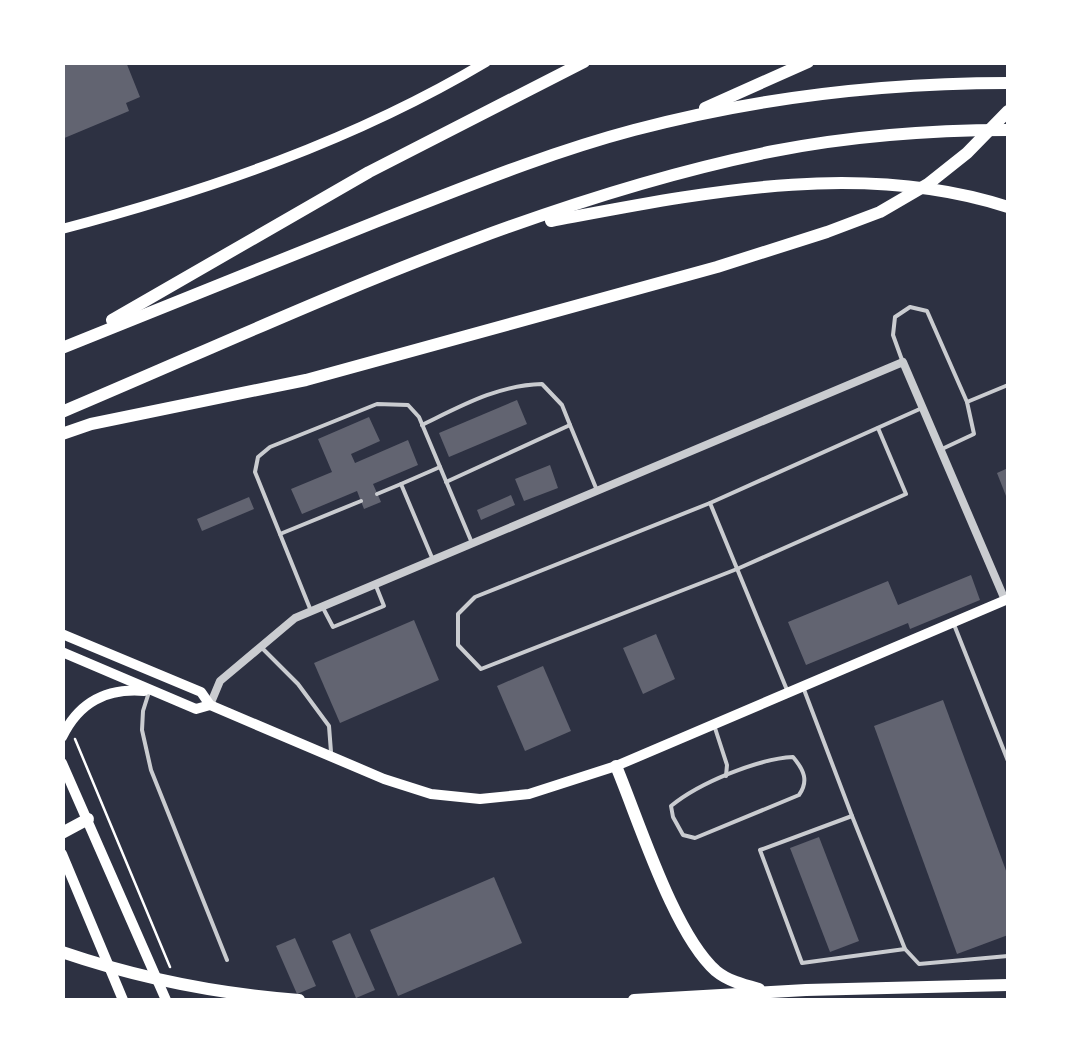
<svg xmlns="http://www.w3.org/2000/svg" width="1071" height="1063" viewBox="0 0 1071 1063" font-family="'Public Sans',sans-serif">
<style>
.building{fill:#626471}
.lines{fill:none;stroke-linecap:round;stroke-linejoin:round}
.path{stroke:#fff;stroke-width:2.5}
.service{stroke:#caccd0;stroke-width:4}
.minor{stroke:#caccd0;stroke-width:8}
.secondary{stroke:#fff;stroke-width:10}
.motorway{stroke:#fff;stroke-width:12}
</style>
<rect width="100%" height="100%" fill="#2d3142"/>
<g class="building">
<polygon points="62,62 126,62 140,97 126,103 129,111 62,139"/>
<polygon points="517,400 527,424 449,457 439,433"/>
<polygon points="369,417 380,441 351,454 355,463 408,440 418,465 373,484 381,502 364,509 357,491 302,514 291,489 332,472 318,439"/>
<polygon points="550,465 558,488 524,501 515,479"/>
<polygon points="1008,468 1008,501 997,473"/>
<polygon points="511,495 515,505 481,520 477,510"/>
<polygon points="249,497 254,509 202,531 197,519"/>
<polygon points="971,575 980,600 910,629 908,623 806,665 788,622 888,581 898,605"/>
<polygon points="414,620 439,680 340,723 314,663"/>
<polygon points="656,634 675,679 643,694 623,648"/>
<polygon points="543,666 571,731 525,751 497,686"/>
<polygon points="943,700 1008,876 1008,935 957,954 874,726"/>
<polygon points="819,837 859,941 830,952 790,848"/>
<polygon points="494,877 522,943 398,996 370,930"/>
<polygon points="350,933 375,990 356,998 332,941"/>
<polygon points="295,938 316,986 297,994 276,946"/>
</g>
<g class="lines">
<polyline class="path" points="75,739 170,967"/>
<g class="service">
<polyline points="902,360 893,335 895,317 910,307 927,311 967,402"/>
<path d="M422 425C461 406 498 385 542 384L562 405 570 425"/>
<polyline points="942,449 974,434 967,402 1008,385"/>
<polyline points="446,482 570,425 596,488"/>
<polyline points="377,494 401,484"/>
<polyline points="710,503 475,597 458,614 458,645 481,669 737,569 906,494 878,428"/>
<polyline points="280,534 361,501"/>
<polyline points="433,560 401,484 440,467"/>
<polyline points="322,606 333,627 384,606 376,586"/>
<polyline points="311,611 255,472 258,457 270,447 377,404 408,405 419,417 472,543"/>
<polyline points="953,622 1008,761"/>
<polyline points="261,647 298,684 329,726 331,752"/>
<polyline points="803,687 852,816 760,850 802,963 905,949 919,964 1008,956"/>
<polyline points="787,690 710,503 922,408"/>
<polyline points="149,692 143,711 142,730 151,770 227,960"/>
<polyline points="714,725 727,765 726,776"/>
<path d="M793 757C804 770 809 781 799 795L695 838 683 835 673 817 671 806C699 783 757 759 793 757Z"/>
<polyline points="852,816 905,949"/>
</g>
<polyline class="minor" points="210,705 220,681 295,618 903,362 1005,600"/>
<g class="secondary">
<path d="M62 229C210 190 355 140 486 62"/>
<polyline points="62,634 201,692 210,705 384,779 431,794 480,799 529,794 616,766 1008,599"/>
<polyline points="62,652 196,709 210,705"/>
<path d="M62 737C79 702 106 688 144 691"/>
<polyline points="62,763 166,1000"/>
<polyline points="62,854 123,1000"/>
</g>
<g class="motorway">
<polyline points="705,108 808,62"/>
<path d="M551 221C701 193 860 159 1008 207"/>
<polyline points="112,320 369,172 584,62"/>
<path d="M62 348C168 306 273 263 378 221 463 188 547 153 634 130 755 98 884 83 1008 83"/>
<path d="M62 412C294 314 526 201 774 151 851 136 931 130 1008 130"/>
<polyline points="62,434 91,424 306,380 717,267 827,232 880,212 928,184 967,153 1008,111"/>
<path d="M616 766C639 821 674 934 716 971 728 981 744 985 759 989"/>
<polyline points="62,833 88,819"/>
<path d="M62 952C138 978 219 994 299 1000"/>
<polyline points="634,1000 806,990 1008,985"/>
</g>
</g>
<rect width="1071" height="1063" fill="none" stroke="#ffffff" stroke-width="130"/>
</svg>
